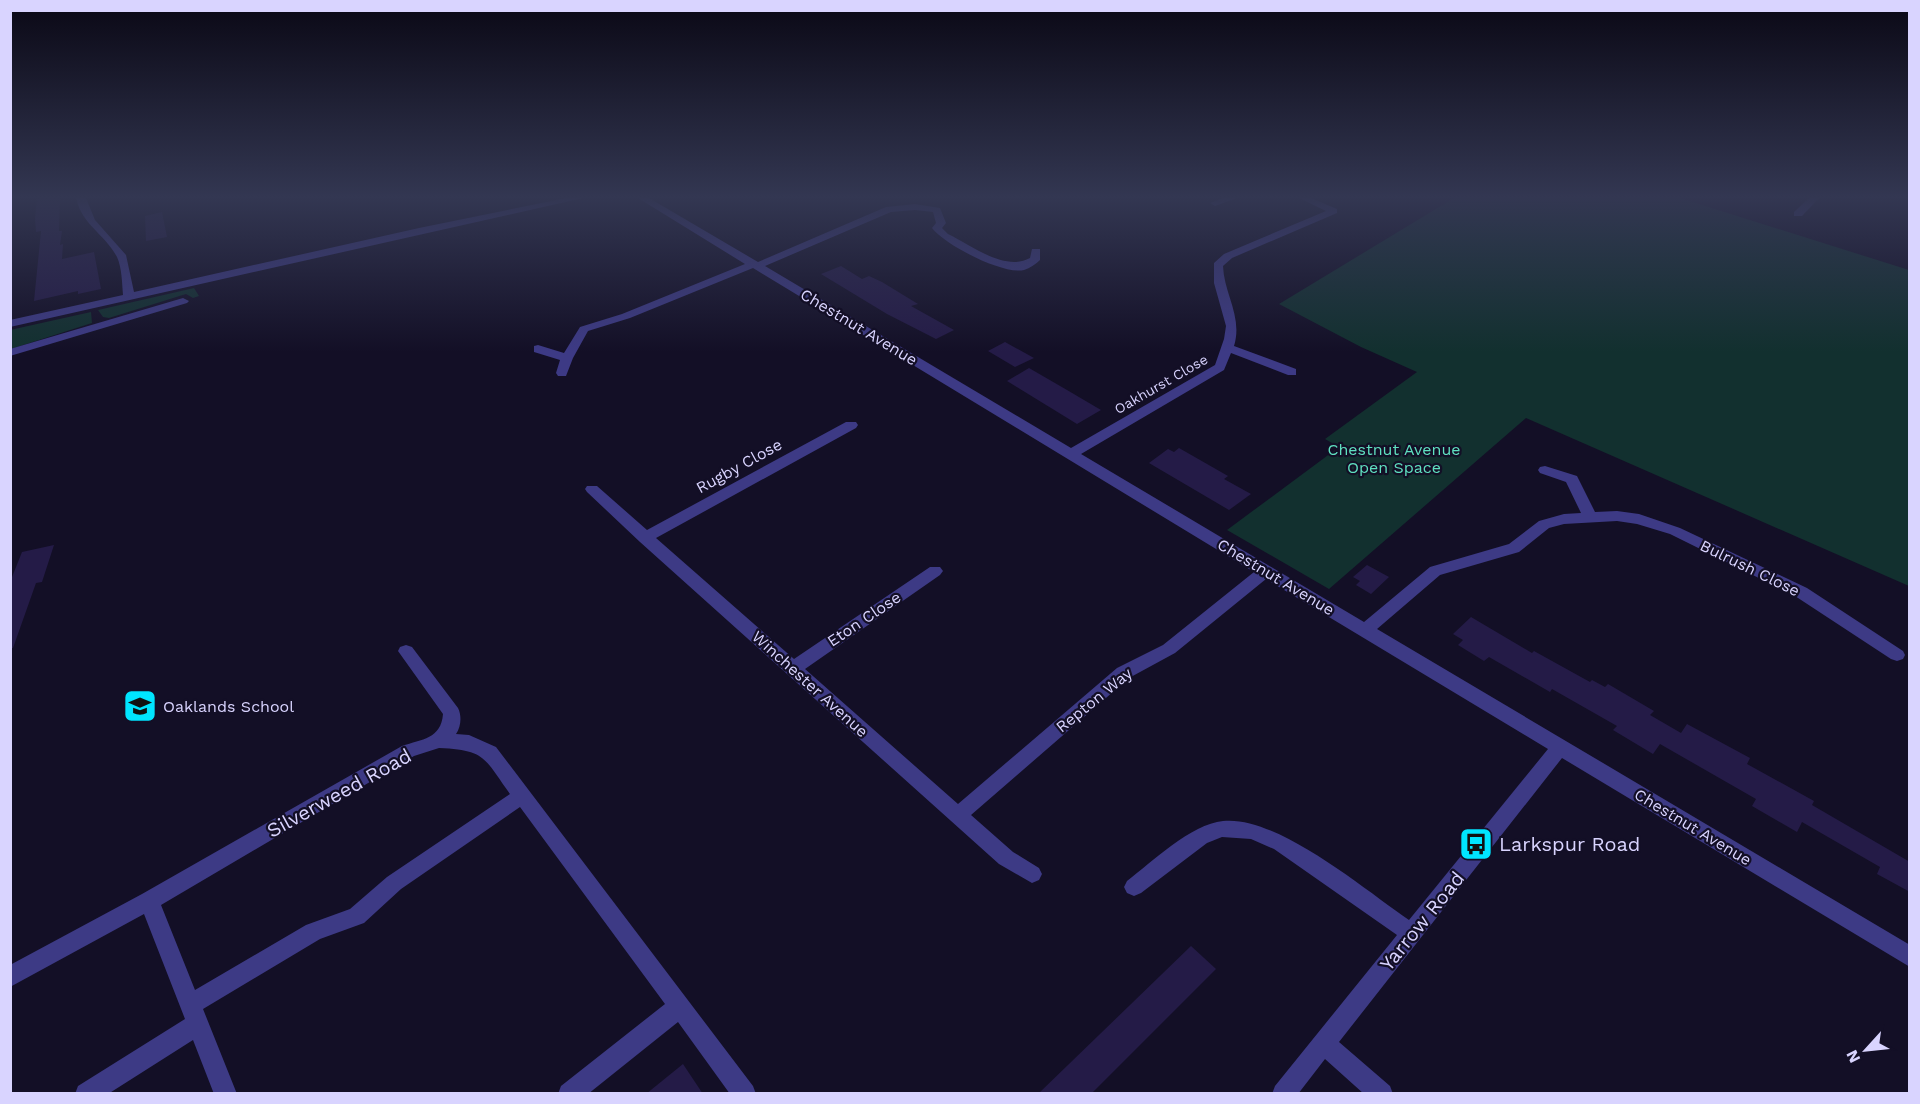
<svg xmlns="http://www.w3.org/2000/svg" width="1920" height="1104" viewBox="0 0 1920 1104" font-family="'Work Sans',sans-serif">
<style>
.green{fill:#12302f}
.building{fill:#241b47}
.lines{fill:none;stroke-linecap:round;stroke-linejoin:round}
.minor{fill:#3d3a85;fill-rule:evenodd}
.labels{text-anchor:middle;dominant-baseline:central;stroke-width:4.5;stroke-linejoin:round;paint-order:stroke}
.far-street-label{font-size:14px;fill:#d9d4ff;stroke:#130f26}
.street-label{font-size:16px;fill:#d9d4ff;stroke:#130f26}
.park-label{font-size:16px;fill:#5fe0c0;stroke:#130f26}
.poi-label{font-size:16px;fill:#d9d4ff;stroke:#130f26;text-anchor:start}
.near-street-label{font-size:20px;fill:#d9d4ff;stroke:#130f26}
.near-poi-label{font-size:20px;fill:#d9d4ff;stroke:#130f26;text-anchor:start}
</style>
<rect width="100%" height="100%" fill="#130f26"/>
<g class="green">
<polygon points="1454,198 1680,198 1909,270 1909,586 1526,418 1329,589 1227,530 1339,447 1325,439 1417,372 1361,347 1279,304"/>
<polygon points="194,288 199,296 193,298 186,294 109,318 103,317 98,310"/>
<polygon points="91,312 92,323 11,349 10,330"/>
</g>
<g class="building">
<polygon points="37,198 60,198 59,231 62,231 60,245 63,244 62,259 94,252 101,289 78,294 78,291 34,301 41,231 36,232 35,218"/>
<polygon points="162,212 167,237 146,241 145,216"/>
<polygon points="841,266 862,279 869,276 882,282 918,304 911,306 954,330 936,339 887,314 821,274"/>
<polygon points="1005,342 1034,358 1015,367 988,351"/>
<polygon points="1029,368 1067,390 1101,410 1077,424 1007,381"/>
<polygon points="1179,448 1228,476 1224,479 1251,494 1229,510 1149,463 1168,449 1174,452"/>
<polygon points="54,545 42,582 36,583 13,648 10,648 10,582 22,552"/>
<polygon points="1367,565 1389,577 1371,594 1356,585 1360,581 1353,577"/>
<polygon points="1471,617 1532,653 1534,651 1590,682 1592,680 1605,687 1608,684 1654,711 1650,715 1681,733 1687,724 1750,758 1747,764 1814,801 1812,805 1910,862 1910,892 1877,874 1880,867 1802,822 1797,832 1752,806 1756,799 1660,744 1653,754 1613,730 1617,726 1552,689 1550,692 1489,657 1484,661 1458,645 1463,640 1453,634"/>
<polygon points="1191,946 1216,969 1091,1094 1038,1094"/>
<polygon points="683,1064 703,1094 646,1094"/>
</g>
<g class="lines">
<g class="minor">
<path d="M76 198H86L95 220 126 255 134 292 419 228 566 198H583L10 327V320L123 295C122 283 122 268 117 257 105 234 82 225 76 198Z"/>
<path d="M638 198H649L758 262 886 207 915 204 940 208 946 223 942 228 948 234C971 245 1005 272 1030 258L1032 249H1040V260C1036 264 1030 268 1024 270 1003 275 945 245 932 228L936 223 933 212 915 210 891 212 765 266 1071 448 1215 365 1224 339 1226 326 1214 283V263L1224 254 1326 211 1299 198H1311L1337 209V213L1232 258 1223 266C1224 294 1243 317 1234 346L1296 369V375H1288L1231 353 1224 370 1081 454 1364 622 1430 567 1509 544 1539 521 1564 514 1581 513 1566 482 1540 473 1538 470 1540 467 1545 466 1577 476 1595 512 1617 511 1639 514 1680 528 1807 588 1903 651 1905 655 1903 659 1897 661 1891 659 1795 596 1670 534 1637 524 1617 521 1564 524 1549 528 1519 552 1440 575 1377 629 1910 945V967L1562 758 1339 1042 1390 1086 1393 1094H1364L1325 1059 1298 1094H1272L1275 1086 1397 935 1274 849 1251 839 1222 837 1207 843 1141 893 1134 896 1127 893 1124 887 1127 881C1152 862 1191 824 1223 821 1277 815 1365 890 1409 920L1548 749 1266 579 1175 653 1129 678 971 815 1013 852 1039 868 1042 874 1039 880 1032 883 999 864 640 542 587 492 585 489 587 486H597L647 530 846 422H856L858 425 856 428 656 538 794 659 930 567H940L943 571 940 575 805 669 958 804 1117 668 1163 645 1254 572 753 268 630 318 588 331 573 358 566 376H558L556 373 560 360 534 352V346L538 345 564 353 580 327 622 314 745 264Z"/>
<polygon points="1223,198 1237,198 1215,206 1210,203"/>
<polygon points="1809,198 1819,198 1802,216 1794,216 1794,212"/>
<polygon points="183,298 189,301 187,303 10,356 10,349"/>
<path d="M406 645 412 647 458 708C462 716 461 727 456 734L469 735 496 747 753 1086 756 1094H730L678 1022 588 1094H558L561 1086 665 1004 520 807 401 889 364 923 320 939 203 1009 237 1094H214L193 1040 108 1094H75L78 1086 185 1019 144 914 10 987V965L142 894 402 746C422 739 441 739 443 714L398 651 400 647ZM439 748C486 750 484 758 510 794L387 877 350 909 306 925 195 990 161 905 414 756Z"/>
</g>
</g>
<linearGradient id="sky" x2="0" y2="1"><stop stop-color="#0a0815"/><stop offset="0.56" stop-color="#333752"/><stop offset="1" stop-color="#333752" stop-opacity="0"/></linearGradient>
<rect width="1920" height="352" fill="url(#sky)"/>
<defs>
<g id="school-square" transform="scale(1.725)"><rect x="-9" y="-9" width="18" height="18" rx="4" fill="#00e5ff" stroke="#130f26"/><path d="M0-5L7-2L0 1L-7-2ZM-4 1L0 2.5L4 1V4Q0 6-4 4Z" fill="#111"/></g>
<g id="bus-square" transform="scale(1.725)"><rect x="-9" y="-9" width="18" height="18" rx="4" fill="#00e5ff" stroke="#130f26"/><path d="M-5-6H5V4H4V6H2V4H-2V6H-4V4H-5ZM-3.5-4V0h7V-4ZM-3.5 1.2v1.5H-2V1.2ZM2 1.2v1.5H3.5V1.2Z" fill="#111"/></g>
</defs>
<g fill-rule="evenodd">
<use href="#school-square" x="140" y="706"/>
<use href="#bus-square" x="1476" y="844"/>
</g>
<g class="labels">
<g class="far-street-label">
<text transform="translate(1161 384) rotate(-30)">Oakhurst Close</text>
</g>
<g class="street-label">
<text transform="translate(859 327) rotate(31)">Chestnut Avenue</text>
<text transform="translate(739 466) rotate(-29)">Rugby Close</text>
<text transform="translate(1750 568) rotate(26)">Bulrush Close</text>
<text transform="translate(1276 577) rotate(31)">Chestnut Avenue</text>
<text transform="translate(864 619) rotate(-34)">Eton Close</text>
<text transform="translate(810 684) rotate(42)">Winchester Avenue</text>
<text transform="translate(1094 700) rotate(-39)">Repton Way</text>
<text transform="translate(1693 827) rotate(31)">Chestnut Avenue</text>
</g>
<g class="park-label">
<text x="1394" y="449">Chestnut Avenue<tspan x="1394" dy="18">Open Space</tspan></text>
</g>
<g class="poi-label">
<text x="163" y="706">Oaklands School</text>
</g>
<g class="near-street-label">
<text transform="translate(339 793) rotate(-29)">Silverweed Road</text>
<text transform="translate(1422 921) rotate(-51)">Yarrow Road</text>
</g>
<g class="near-poi-label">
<text x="1499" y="844">Larkspur Road</text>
</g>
</g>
<rect width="1920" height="1104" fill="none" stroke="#d9d4ff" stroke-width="24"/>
<g transform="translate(1866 1050) rotate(243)" stroke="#130f26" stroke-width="4.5" paint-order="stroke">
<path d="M0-4.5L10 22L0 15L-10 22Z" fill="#d9d4ff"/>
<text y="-9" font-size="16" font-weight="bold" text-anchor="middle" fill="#d9d4ff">N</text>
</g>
</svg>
